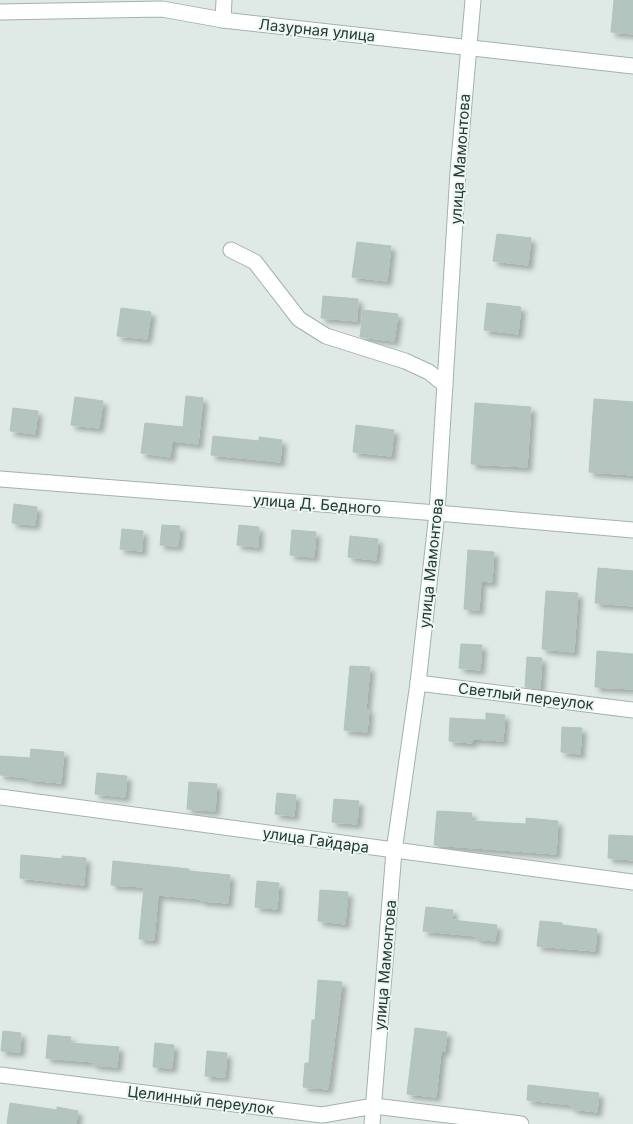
<svg xmlns="http://www.w3.org/2000/svg" width="633" height="1124" viewBox="0 0 633 1124" font-family="Inter,sans-serif">
<style>
.building{fill:#b4c5c0;stroke:#b1c4be;filter:url(#shadow)}
.lines{fill:none;stroke-linecap:round;stroke-linejoin:round}
.minor-casing{stroke:#a2b2ae;stroke-width:17}
.minor{stroke:#fff;stroke-width:15}
.labels{text-anchor:middle;dominant-baseline:central;stroke-width:4;stroke-linejoin:round;paint-order:stroke}
.street-label{font-size:15px;fill:#203a36;stroke:#eff7f4}
</style>
<defs>
<filter id="shadow"><feDropShadow dx="4.5" dy="4.5" stdDeviation="2.5" flood-color="#0004"/></filter>
</defs>
<rect width="100%" height="100%" fill="#dfeae7"/>
<g class="building">
<polygon points="614,0 633,0 633,34 611,32"/>
<polygon points="497,234 531,238 528,265 493,261"/>
<polygon points="357,242 391,246 387,281 352,277"/>
<polygon points="323,296 358,299 357,321 321,318"/>
<polygon points="487,303 521,307 518,334 484,330"/>
<polygon points="121,308 151,312 147,339 117,336"/>
<polygon points="363,310 398,314 394,341 360,337"/>
<polygon points="186,396 203,398 198,444 172,441 170,457 141,453 145,423 183,427"/>
<polygon points="75,397 103,401 99,428 71,425"/>
<polygon points="594,399 633,402 633,475 589,472"/>
<polygon points="475,403 531,407 527,467 471,464"/>
<polygon points="13,408 38,411 35,434 10,431"/>
<polygon points="356,425 394,430 391,456 353,452"/>
<polygon points="213,436 259,441 259,437 282,440 280,462 211,455"/>
<polygon points="14,504 37,507 35,525 12,523"/>
<polygon points="162,525 180,526 178,546 160,545"/>
<polygon points="239,525 259,527 258,547 237,545"/>
<polygon points="122,529 143,531 142,551 120,549"/>
<polygon points="292,530 316,532 314,557 290,555"/>
<polygon points="350,536 378,539 376,560 348,557"/>
<polygon points="468,550 494,552 492,582 481,581 479,610 464,609"/>
<polygon points="598,568 633,571 633,606 595,603"/>
<polygon points="546,591 578,593 574,652 542,649"/>
<polygon points="461,644 482,645 480,670 459,668"/>
<polygon points="597,651 633,654 633,689 595,687"/>
<polygon points="527,657 542,658 540,689 525,687"/>
<polygon points="350,666 370,667 366,709 369,710 367,732 344,730"/>
<polygon points="486,713 505,715 503,741 473,739 472,743 449,741 450,718 486,720"/>
<polygon points="562,727 582,728 580,754 561,752"/>
<polygon points="31,749 64,752 61,783 29,780 29,778 0,775 0,756 30,758"/>
<polygon points="97,773 127,776 125,797 95,794"/>
<polygon points="189,782 217,784 215,811 187,809"/>
<polygon points="277,793 296,795 294,816 275,814"/>
<polygon points="334,799 359,801 357,824 332,822"/>
<polygon points="437,811 472,813 471,821 526,824 526,818 558,821 556,854 434,845"/>
<polygon points="609,835 633,836 633,860 608,858"/>
<polygon points="21,855 62,859 62,856 86,858 84,885 20,878"/>
<polygon points="113,861 189,869 189,871 230,875 228,903 201,901 201,899 158,895 154,940 139,939 144,887 111,885"/>
<polygon points="257,881 279,883 277,909 255,907"/>
<polygon points="320,890 348,892 345,924 318,921"/>
<polygon points="426,907 453,910 452,920 497,925 495,941 476,939 476,936 423,931"/>
<polygon points="540,921 562,923 562,925 597,929 595,951 537,946"/>
<polygon points="318,980 342,982 328,1089 303,1087 305,1063 309,1063 312,1020 315,1020"/>
<polygon points="415,1028 447,1032 445,1051 441,1051 436,1097 407,1094"/>
<polygon points="3,1031 21,1033 20,1052 1,1051"/>
<polygon points="48,1035 71,1037 70,1043 119,1047 117,1067 93,1065 94,1062 46,1058"/>
<polygon points="155,1043 174,1045 172,1068 153,1067"/>
<polygon points="207,1051 227,1053 225,1077 205,1076"/>
<polygon points="528,1085 599,1093 597,1112 572,1109 572,1105 527,1100"/>
<polygon points="10,1103 57,1110 57,1107 78,1111 76,1124 7,1124"/>
</g>
<g class="lines">
<g class="minor-casing">
<g id="minor">
<polyline points="0,12 162,9 223,20 633,66"/>
<polyline points="223,20 224,0"/>
<polyline points="231,250 255,262 299,319 326,336 405,361 429,372 445,385"/>
<polyline points="0,479 437,513 633,530"/>
<polyline points="418,683 633,710"/>
<polyline points="0,797 633,882"/>
<polyline points="0,1075 322,1115 374,1106 521,1124"/>
<polyline points="372,1124 394,851 418,683 437,513 458,172 473,0"/>
</g>
</g>
<use href="#minor" class="minor"/>
</g>
<g class="labels">
<g class="street-label">
<text transform="translate(317 30) rotate(6)">Лазурная улица</text>
<text transform="translate(460 159) rotate(-86)">улица Мамонтова</text>
<text transform="translate(317 504) rotate(4)">улица Д. Бедного</text>
<text transform="translate(431 563) rotate(-84)">улица Мамонтова</text>
<text transform="translate(526 696) rotate(7)">Светлый переулок</text>
<text transform="translate(316 840) rotate(8)">улица Гайдара</text>
<text transform="translate(385 965) rotate(-85)">улица Мамонтова</text>
<text transform="translate(201 1100) rotate(7)">Целинный переулок</text>
</g>
</g>
</svg>
